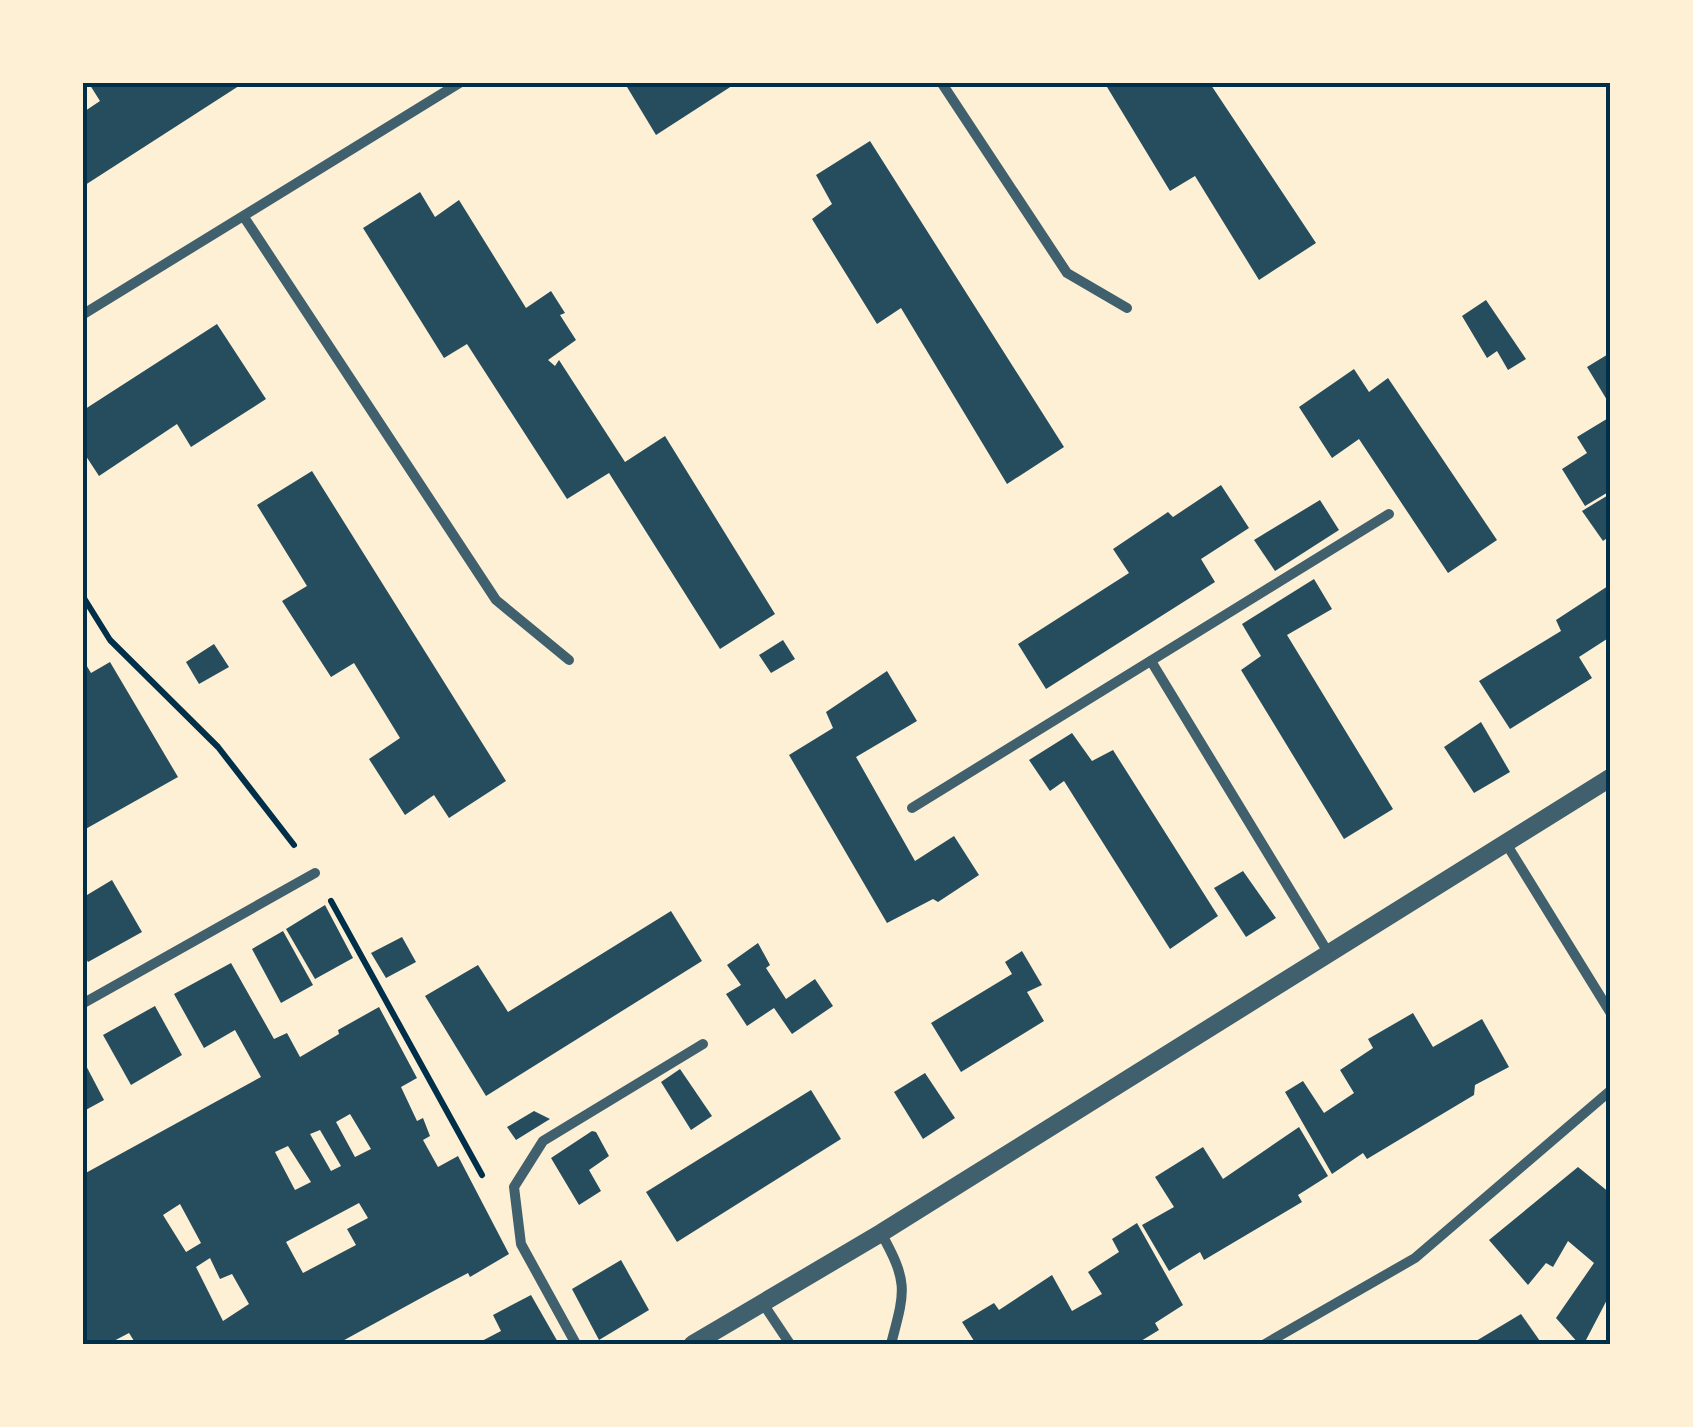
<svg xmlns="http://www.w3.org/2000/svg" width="1693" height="1427" viewBox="0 0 1693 1427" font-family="'Noto Sans',sans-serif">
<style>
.building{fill:#264d5e;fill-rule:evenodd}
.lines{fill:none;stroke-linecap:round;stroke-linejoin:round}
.path{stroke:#003049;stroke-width:6}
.minor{stroke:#3f606c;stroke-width:10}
.tertiary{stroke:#3f606c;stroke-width:18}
.neatline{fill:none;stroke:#003049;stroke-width:4}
</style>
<rect width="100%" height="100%" fill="#fdf0d5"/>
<g class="building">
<polygon points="88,82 245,82 82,187 82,113 100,101"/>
<polygon points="624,82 738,82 656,135"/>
<polygon points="1104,82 1209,82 1316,243 1259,280 1195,176 1170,191"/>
<polygon points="870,141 1064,447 1007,484 901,308 877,324 812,219 832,204 816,175"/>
<polygon points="420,192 435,217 459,200 526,308 551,291 565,313 560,315 576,340 548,360 555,366 559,360 625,462 665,436 775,614 720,649 609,473 567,499 467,344 444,358 363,228"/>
<polygon points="1486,300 1526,359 1508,370 1497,351 1487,358 1462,316"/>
<polygon points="217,324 266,399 191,447 177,424 99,476 82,450 82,411"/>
<polygon points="1610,353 1610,405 1587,367"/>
<polygon points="1354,369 1369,392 1388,378 1497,540 1448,573 1359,439 1332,458 1299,407"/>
<polygon points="1610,417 1610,491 1585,506 1562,469 1587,453 1577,437"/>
<polygon points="312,471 506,781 449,818 434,795 405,815 369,759 400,738 354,663 331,677 282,601 307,586 257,505"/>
<polygon points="1221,485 1249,528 1201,559 1215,582 1046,689 1018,644 1129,573 1113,549 1168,512 1173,517"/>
<polygon points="1610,494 1610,536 1603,541 1582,511"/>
<polygon points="1320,500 1339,530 1275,571 1254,540"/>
<polygon points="1314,579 1332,609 1287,635 1393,809 1344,839 1241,670 1261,656 1242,624"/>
<polygon points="1608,586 1610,590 1610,637 1579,657 1592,678 1510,729 1479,681 1561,631 1556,620"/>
<polygon points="783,640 795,659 771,673 759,655"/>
<polygon points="214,644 229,667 199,684 186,662"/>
<polygon points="82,658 91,673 110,662 178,777 82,831"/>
<polygon points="887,671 917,721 856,757 915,861 954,836 979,875 938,902 933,899 887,923 789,755 833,728 826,712"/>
<polygon points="1481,722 1510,772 1474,793 1444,747"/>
<polygon points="1072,733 1092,761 1113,750 1218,916 1170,949 1064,781 1050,791 1029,760"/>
<polygon points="1243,871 1276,918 1246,937 1214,888"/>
<polygon points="112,880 142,932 88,962 82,952 82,898"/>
<polygon points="325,905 353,958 315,979 286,929"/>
<polygon points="671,911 702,961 486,1096 425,996 478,965 508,1012"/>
<polygon points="283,931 313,985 281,1003 252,949"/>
<polygon points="402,937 416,962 386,978 371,953"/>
<polygon points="758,943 770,965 766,968 786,999 815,979 833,1006 792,1034 774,1008 747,1026 726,994 741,985 727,965"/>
<polygon points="1022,951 1042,985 1027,992 1044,1021 961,1072 931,1023 1012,974 1005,962"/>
<path d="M231 963 274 1039 287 1033 300 1057 339 1034 338 1030 379 1007 417 1078 401 1087 417 1121 423 1118 430 1136 423 1140 438 1167 458 1156 509 1254 470 1277 468 1273 432 1292 337 1344H136L129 1333 108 1344H82V1175L261 1077 235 1030 204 1048 174 994ZM350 1114 371 1149 355 1157 336 1122ZM320 1130 341 1166 331 1171 310 1134ZM288 1146 311 1182 295 1190 275 1152ZM359 1203 368 1218 347 1229 356 1245 303 1273 286 1242ZM180 1204 201 1243 186 1252 163 1215ZM210 1258 220 1279 232 1274 249 1304 223 1321 196 1267Z"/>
<polygon points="155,1006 182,1055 131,1085 103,1035"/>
<polygon points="1413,1013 1433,1047 1482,1019 1509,1067 1475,1085 1474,1095 1367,1159 1363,1153 1332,1174 1285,1092 1303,1081 1324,1113 1354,1093 1340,1070 1373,1048 1368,1039"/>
<polygon points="82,1058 104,1100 82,1112"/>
<polygon points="680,1069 712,1116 691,1130 661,1082"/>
<polygon points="925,1073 955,1118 923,1139 894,1092"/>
<polygon points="811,1090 841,1139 677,1242 646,1192"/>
<polygon points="534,1111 550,1119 516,1140 507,1127"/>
<polygon points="1299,1127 1328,1176 1298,1195 1302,1202 1204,1260 1200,1252 1169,1271 1142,1225 1174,1207 1155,1177 1203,1147 1223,1179"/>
<polygon points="592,1131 596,1132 609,1156 589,1170 601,1191 579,1205 551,1158"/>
<polygon points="1578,1167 1610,1193 1610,1294 1586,1340 1590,1344 1579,1344 1556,1318 1594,1263 1568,1241 1553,1267 1546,1263 1528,1285 1489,1240"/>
<polygon points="1137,1223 1183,1305 1155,1323 1159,1330 1136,1344 976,1344 962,1322 994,1303 999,1310 1052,1275 1072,1311 1102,1294 1088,1272 1119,1252 1112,1239"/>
<polygon points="621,1260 649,1310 599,1340 572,1289"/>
<polygon points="531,1295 559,1344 476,1344 501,1331 493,1315"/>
<polygon points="1521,1314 1542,1344 1471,1344"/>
</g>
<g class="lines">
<g class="path">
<polyline points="82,595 110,640 218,747 294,845"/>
<polyline points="331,901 482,1175"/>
</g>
<g class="minor">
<polyline points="941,82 1067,273 1127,308"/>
<polyline points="244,217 496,600 569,660"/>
<polyline points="82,315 461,82"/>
<polyline points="1151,661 1329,954"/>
<polyline points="912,808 1389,514"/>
<polyline points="1507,845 1610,1012"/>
<polyline points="82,1004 315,873"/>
<path d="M881 1233C909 1283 905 1291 891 1344"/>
<polyline points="764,1305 790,1344"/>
<polyline points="576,1344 521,1244 514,1187 543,1141 703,1044"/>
<polyline points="1265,1344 1415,1258 1610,1091"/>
</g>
<polyline class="tertiary" points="693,1344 881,1233 1610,778"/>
</g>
<rect width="1693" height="1427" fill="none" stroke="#fdf0d5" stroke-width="170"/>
<rect x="85" y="85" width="1523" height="1257" class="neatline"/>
</svg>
